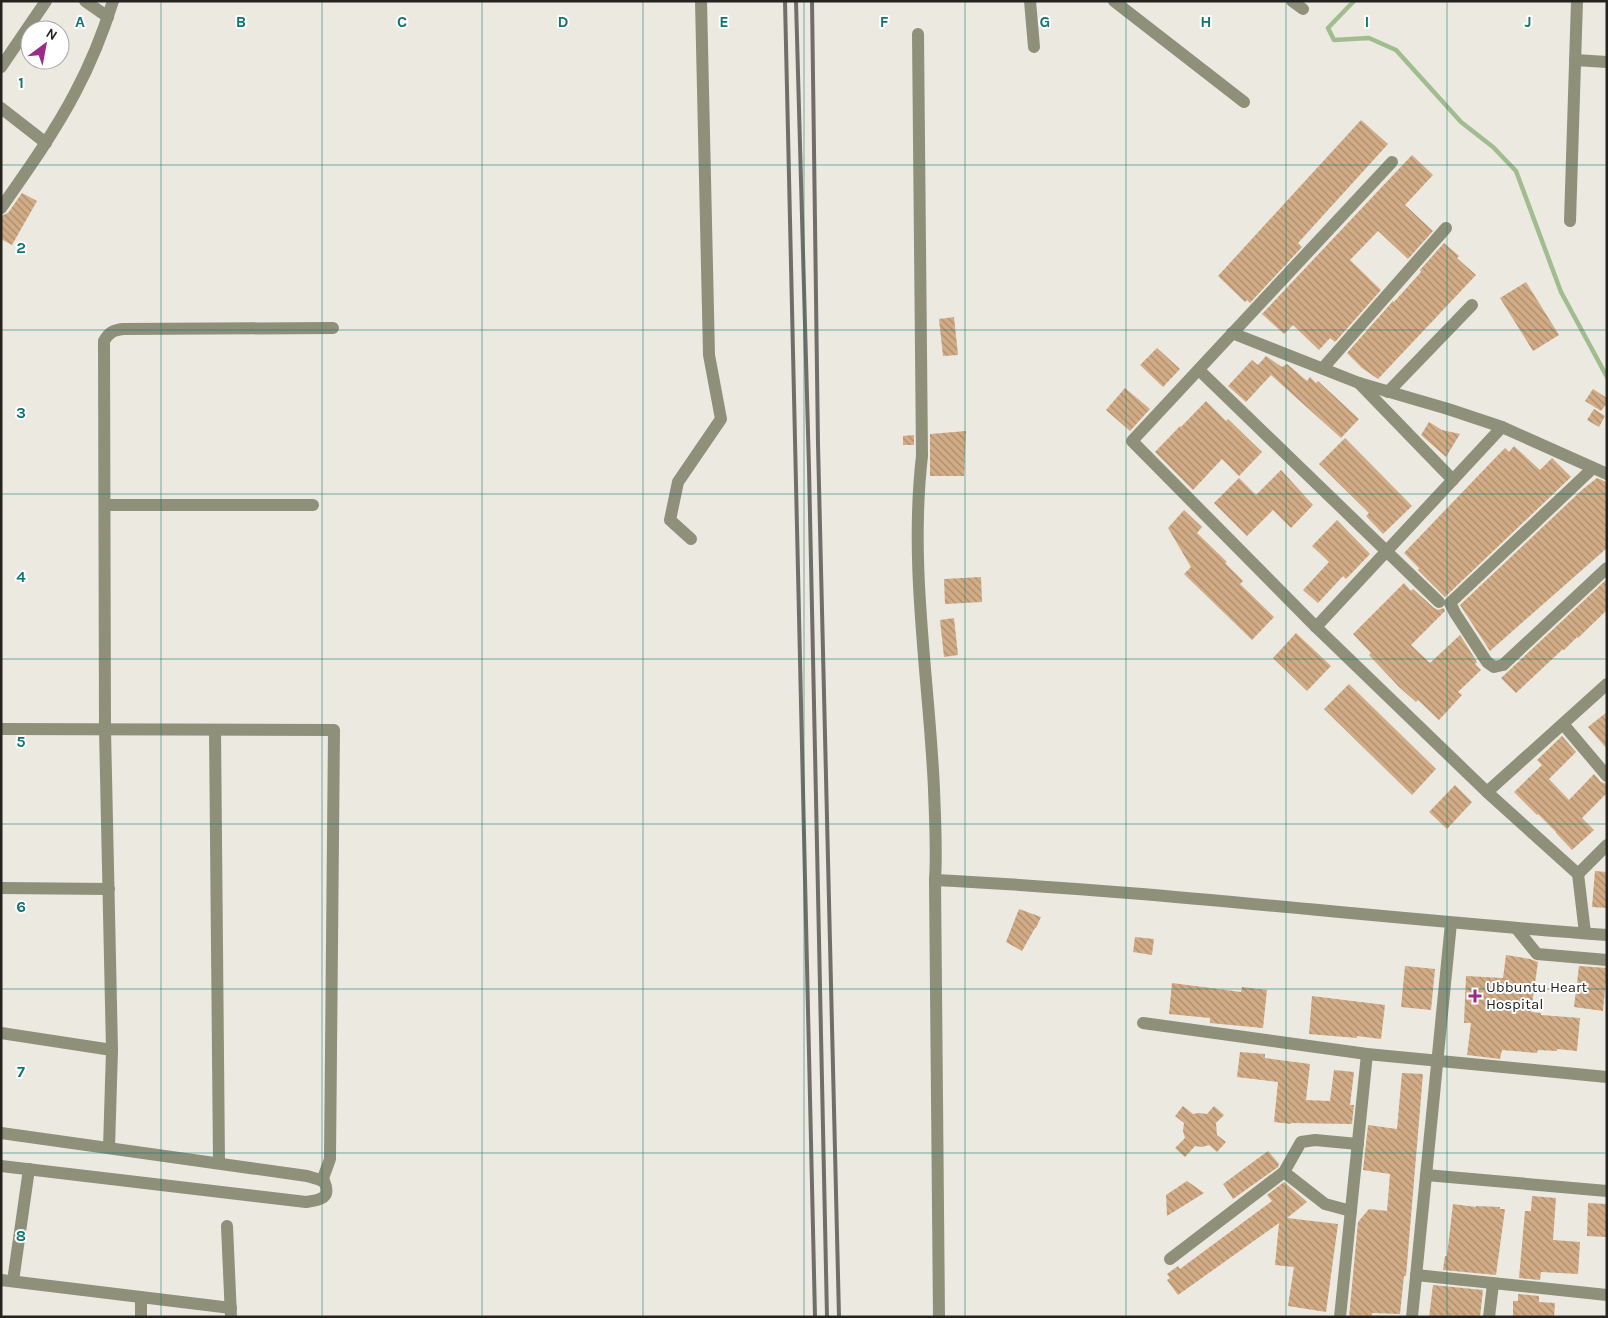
<svg xmlns="http://www.w3.org/2000/svg" width="1608" height="1318" viewBox="0 0 1608 1318" font-family="Karla,sans-serif">
<style>
.lines{fill:none;stroke-linecap:round;stroke-linejoin:round}
.stream{stroke:#a1bd90;stroke-width:4.5}
.building{fill:url(#building-back-hatch)}
.minor{stroke:#8e907a;stroke-width:12}
.rail{stroke:#706e69;stroke-width:4}
.grid{fill:none;stroke:#0f766e;stroke-width:1;stroke-opacity:0.55}
.poi-dot{fill:#9b2b89;stroke:#fff;stroke-width:2}
.labels{text-anchor:middle;dominant-baseline:central;stroke-width:4;stroke-linejoin:round;paint-order:stroke}
.poi-label{font-size:15px;fill:#242320;stroke:#fff;text-anchor:start}
.grid-label{font-size:16px;text-anchor:middle;font-weight:bold;fill:#0f766e;stroke:#fff;stroke-width:4;stroke-linejoin:round;paint-order:stroke}
</style>
<defs>
<pattern id="building-back-hatch" width="6" height="6" patternUnits="userSpaceOnUse" patternTransform="scale(1.25)"><rect width="6" height="6" fill="#d2ac86"/><path d="M-1 5l2 2M0 0l6 6M5-1l2 2" fill="none" stroke="#aa8c6d"/></pattern>
</defs>
<rect width="100%" height="100%" fill="#ece9e1"/>
<g class="lines">
<polyline class="stream" points="1354,1 1328,28 1334,40 1369,38 1396,50 1461,122 1493,147 1516,171 1561,292 1607,377"/>
</g>
<g class="building">
<polygon points="1361,120 1388,144 1298,243 1302,247 1250,303 1247,300 1245,302 1218,276"/>
<polygon points="1412,155 1433,175 1405,205 1433,231 1408,259 1378,231 1350,260 1381,290 1335,342 1330,338 1319,350 1293,325 1284,334 1262,314"/>
<polygon points="22,193 37,201 12,245 1,239 1,216 8,213"/>
<polygon points="1444,243 1459,256 1457,258 1476,275 1378,379 1362,368 1347,353 1393,301 1394,302 1421,272 1420,270"/>
<polygon points="1526,282 1559,335 1533,351 1500,298"/>
<polygon points="954,317 958,355 943,356 939,319"/>
<polygon points="1157,348 1180,369 1163,387 1140,365"/>
<polygon points="1266,356 1282,367 1287,364 1307,381 1310,377 1316,383 1318,381 1359,419 1341,438 1271,375 1246,402 1228,386 1252,360 1258,365"/>
<polygon points="1125,388 1150,409 1130,431 1106,410"/>
<polygon points="1593,389 1607,398 1607,403 1601,411 1585,401"/>
<polygon points="1206,401 1226,421 1228,419 1262,452 1239,476 1222,459 1193,490 1155,452 1180,426 1181,427"/>
<polygon points="1594,409 1605,416 1599,427 1587,420"/>
<polygon points="1429,422 1442,430 1460,434 1446,457 1421,435"/>
<polygon points="966,431 964,476 930,476 930,434"/>
<polygon points="914,435 914,445 903,445 903,436"/>
<polygon points="1345,438 1412,506 1383,534 1366,516 1369,513 1319,464"/>
<polygon points="1514,446 1540,470 1552,458 1571,477 1445,597 1418,570 1419,568 1404,553 1499,454 1505,448 1509,452"/>
<polygon points="1281,470 1313,505 1291,528 1273,510 1247,536 1214,503 1239,478 1256,495"/>
<polygon points="1597,478 1607,482 1607,548 1490,651 1460,605 1583,489"/>
<polygon points="1184,510 1202,527 1197,533 1227,562 1225,563 1243,581 1240,584 1274,617 1252,640 1184,574 1191,567 1168,528"/>
<polygon points="1337,520 1370,554 1346,579 1343,576 1318,603 1303,590 1329,562 1312,546"/>
<polygon points="981,577 982,602 945,604 944,579"/>
<polygon points="1607,579 1607,610 1578,638 1577,637 1564,650 1563,649 1516,693 1501,678"/>
<polygon points="1404,583 1411,591 1413,589 1434,608 1438,610 1444,608 1445,611 1411,645 1430,663 1460,635 1477,662 1475,664 1481,670 1458,692 1462,695 1439,720 1418,700 1416,702 1399,687 1369,655 1371,653 1353,634"/>
<polygon points="954,618 958,655 944,657 940,620"/>
<polygon points="1296,633 1331,666 1307,691 1273,658"/>
<polygon points="1349,684 1436,769 1412,795 1324,709"/>
<polygon points="1607,712 1607,749 1588,727"/>
<polygon points="1562,736 1576,752 1549,779 1569,800 1594,774 1601,782 1607,784 1607,793 1582,818 1594,830 1572,850 1556,833 1556,832 1538,814 1537,815 1514,792 1542,765 1537,760"/>
<polygon points="1455,785 1472,802 1447,829 1429,812"/>
<polygon points="1595,871 1607,872 1607,908 1592,907"/>
<polygon points="1019,909 1041,917 1036,928 1035,928 1022,951 1006,942"/>
<polygon points="1135,937 1154,939 1152,955 1133,952"/>
<polygon points="1506,955 1530,959 1538,962 1531,1012 1541,1013 1541,1015 1580,1018 1577,1051 1557,1049 1557,1051 1538,1050 1537,1053 1502,1050 1500,1059 1467,1055 1471,1023 1464,1023 1466,976 1503,978"/>
<polygon points="1405,966 1435,969 1431,1010 1401,1007"/>
<polygon points="1579,966 1607,968 1603,1011 1574,1007"/>
<polygon points="1172,983 1241,992 1242,987 1267,990 1263,1028 1210,1023 1210,1018 1169,1014"/>
<polygon points="1312,996 1385,1005 1381,1039 1357,1036 1357,1038 1309,1034"/>
<polygon points="1240,1052 1265,1054 1265,1058 1310,1064 1306,1100 1330,1101 1334,1070 1354,1072 1350,1105 1354,1105 1352,1124 1291,1123 1291,1124 1274,1122 1278,1082 1237,1077"/>
<polygon points="1402,1073 1423,1074 1406,1276 1404,1276 1400,1314 1372,1313 1372,1317 1349,1317 1358,1222 1369,1209 1387,1211 1390,1174 1363,1170 1368,1125 1397,1129"/>
<polygon points="1183,1106 1193,1114 1199,1113 1207,1114 1214,1106 1224,1115 1216,1123 1217,1135 1226,1142 1217,1152 1209,1145 1202,1147 1195,1146 1185,1157 1175,1148 1185,1138 1183,1131 1184,1123 1175,1116"/>
<polygon points="1268,1151 1279,1164 1278,1167 1233,1199 1223,1184"/>
<polygon points="1187,1181 1204,1193 1167,1216 1166,1195"/>
<polygon points="1284,1182 1307,1202 1287,1218 1338,1224 1326,1312 1288,1306 1294,1267 1275,1265 1279,1223 1178,1295 1167,1280 1170,1278 1167,1274 1178,1266 1180,1269 1272,1201 1267,1195"/>
<polygon points="1532,1196 1556,1198 1553,1240 1580,1242 1578,1274 1541,1272 1540,1280 1519,1278 1525,1211 1531,1211"/>
<polygon points="1588,1203 1607,1204 1607,1237 1587,1236"/>
<polygon points="1453,1204 1476,1207 1476,1206 1500,1207 1500,1209 1505,1209 1496,1275 1443,1270 1445,1256 1447,1256"/>
<polygon points="1433,1285 1483,1290 1480,1317 1429,1317"/>
<polygon points="1518,1294 1539,1296 1539,1302 1555,1303 1554,1317 1513,1317 1513,1301 1518,1301"/>
</g>
<g class="lines">
<g class="minor">
<polyline points="85,1 108,17"/>
<polyline points="1030,1 1034,47"/>
<polyline points="1114,1 1244,102"/>
<polyline points="1292,1 1303,9"/>
<path d="M918 34 922 456C909 567 929 678 934 789 935 820 937 850 935 880L939 1317"/>
<polyline points="1575,60 1607,62"/>
<polyline points="1,67 46,1"/>
<polyline points="1,108 46,143"/>
<polyline points="1392,162 1132,441 1316,627 1487,792 1578,874 1585,933"/>
<path d="M1 208C27 171 54 133 75 93 91 63 103 33 113 1"/>
<polyline points="1570,221 1577,1"/>
<polyline points="1232,333 1359,383 1448,409 1502,427 1607,474"/>
<polyline points="1323,368 1446,228"/>
<polyline points="1199,370 1439,602"/>
<polyline points="1359,383 1453,480"/>
<polyline points="1388,392 1472,305"/>
<polyline points="1593,468 1450,603 1455,613 1487,662 1494,667 1503,665 1607,568"/>
<polyline points="105,505 313,505"/>
<polyline points="691,539 670,520 678,482 721,419 709,355 701,1"/>
<polyline points="1316,627 1502,427"/>
<polyline points="1563,724 1607,776"/>
<polyline points="1,729 334,730 330,1159 322,1181"/>
<polyline points="215,730 219,1163"/>
<polyline points="1487,792 1607,684"/>
<polyline points="1578,874 1607,845"/>
<path d="M935 880C1159 891 1383 919 1607 935"/>
<polyline points="1,888 109,889"/>
<polyline points="1516,928 1537,954 1607,960"/>
<polyline points="1143,1023 1367,1054 1607,1077"/>
<polyline points="1,1033 112,1050"/>
<path d="M1 1133 307 1176 324 1181C332 1199 319 1200 306 1202L1 1166"/>
<path d="M109 1148 112 1050 105 730 104 341C109 332 114 330 123 329L333 328"/>
<polyline points="1426,1175 1607,1191"/>
<polyline points="1351,1211 1325,1204 1284,1172 1301,1142 1315,1140 1358,1144"/>
<polyline points="227,1226 231,1317"/>
<polyline points="1170,1259 1284,1172"/>
<polyline points="1416,1275 1607,1295"/>
<polyline points="1,1280 231,1308"/>
<polyline points="13,1281 29,1169"/>
<polyline points="141,1317 141,1297"/>
<polyline points="1340,1317 1367,1054"/>
<polyline points="1412,1317 1451,923"/>
<polyline points="1489,1317 1493,1284"/>
</g>
<g class="rail">
<polyline points="785,1 815,1317"/>
<polyline points="796,1 809,468 827,1317"/>
<polyline points="812,1 818,444 839,1317"/>
</g>
</g>
<path class="grid" d="M161 1V1317M322 1V1317M482 1V1317M643 1V1317M804 1V1317M965 1V1317M1126 1V1317M1286 1V1317M1447 1V1317M1 165H1607M1 330H1607M1 494H1607M1 659H1607M1 824H1607M1 989H1607M1 1153H1607"/>
<path class="poi-dot" d="M1472.5 988.5h5v5h5v5h-5v5h-5v-5h-5v-5h5z"/>
<g class="labels">
<g class="poi-label">
<text x="1486" y="987">Ubbuntu Heart<tspan x="1486" dy="17">Hospital</tspan></text>
</g>
</g>
<g class="grid-label">
<text x="80" y="27">A</text>
<text x="241" y="27">B</text>
<text x="402" y="27">C</text>
<text x="563" y="27">D</text>
<text x="724" y="27">E</text>
<text x="884" y="27">F</text>
<text x="1045" y="27">G</text>
<text x="1206" y="27">H</text>
<text x="1367" y="27">I</text>
<text x="1528" y="27">J</text>
<text x="21" y="88">1</text>
<text x="21" y="253">2</text>
<text x="21" y="418">3</text>
<text x="21" y="582">4</text>
<text x="21" y="747">5</text>
<text x="21" y="912">6</text>
<text x="21" y="1077">7</text>
<text x="21" y="1241">8</text>
</g>
<rect width="1608" height="1318" fill="none" stroke="#242320" stroke-width="5"/>
<g transform="translate(45 45) rotate(32)"><circle r="24" fill="#ffffff" stroke="#a7a7a6"/>
<path d="M0-4L9 19L0 12L-9 19Z" fill="#9b2b89"/>
<text y="-8" font-size="14" font-weight="bold" text-anchor="middle" fill="#242320">N</text>
</g>
</svg>
